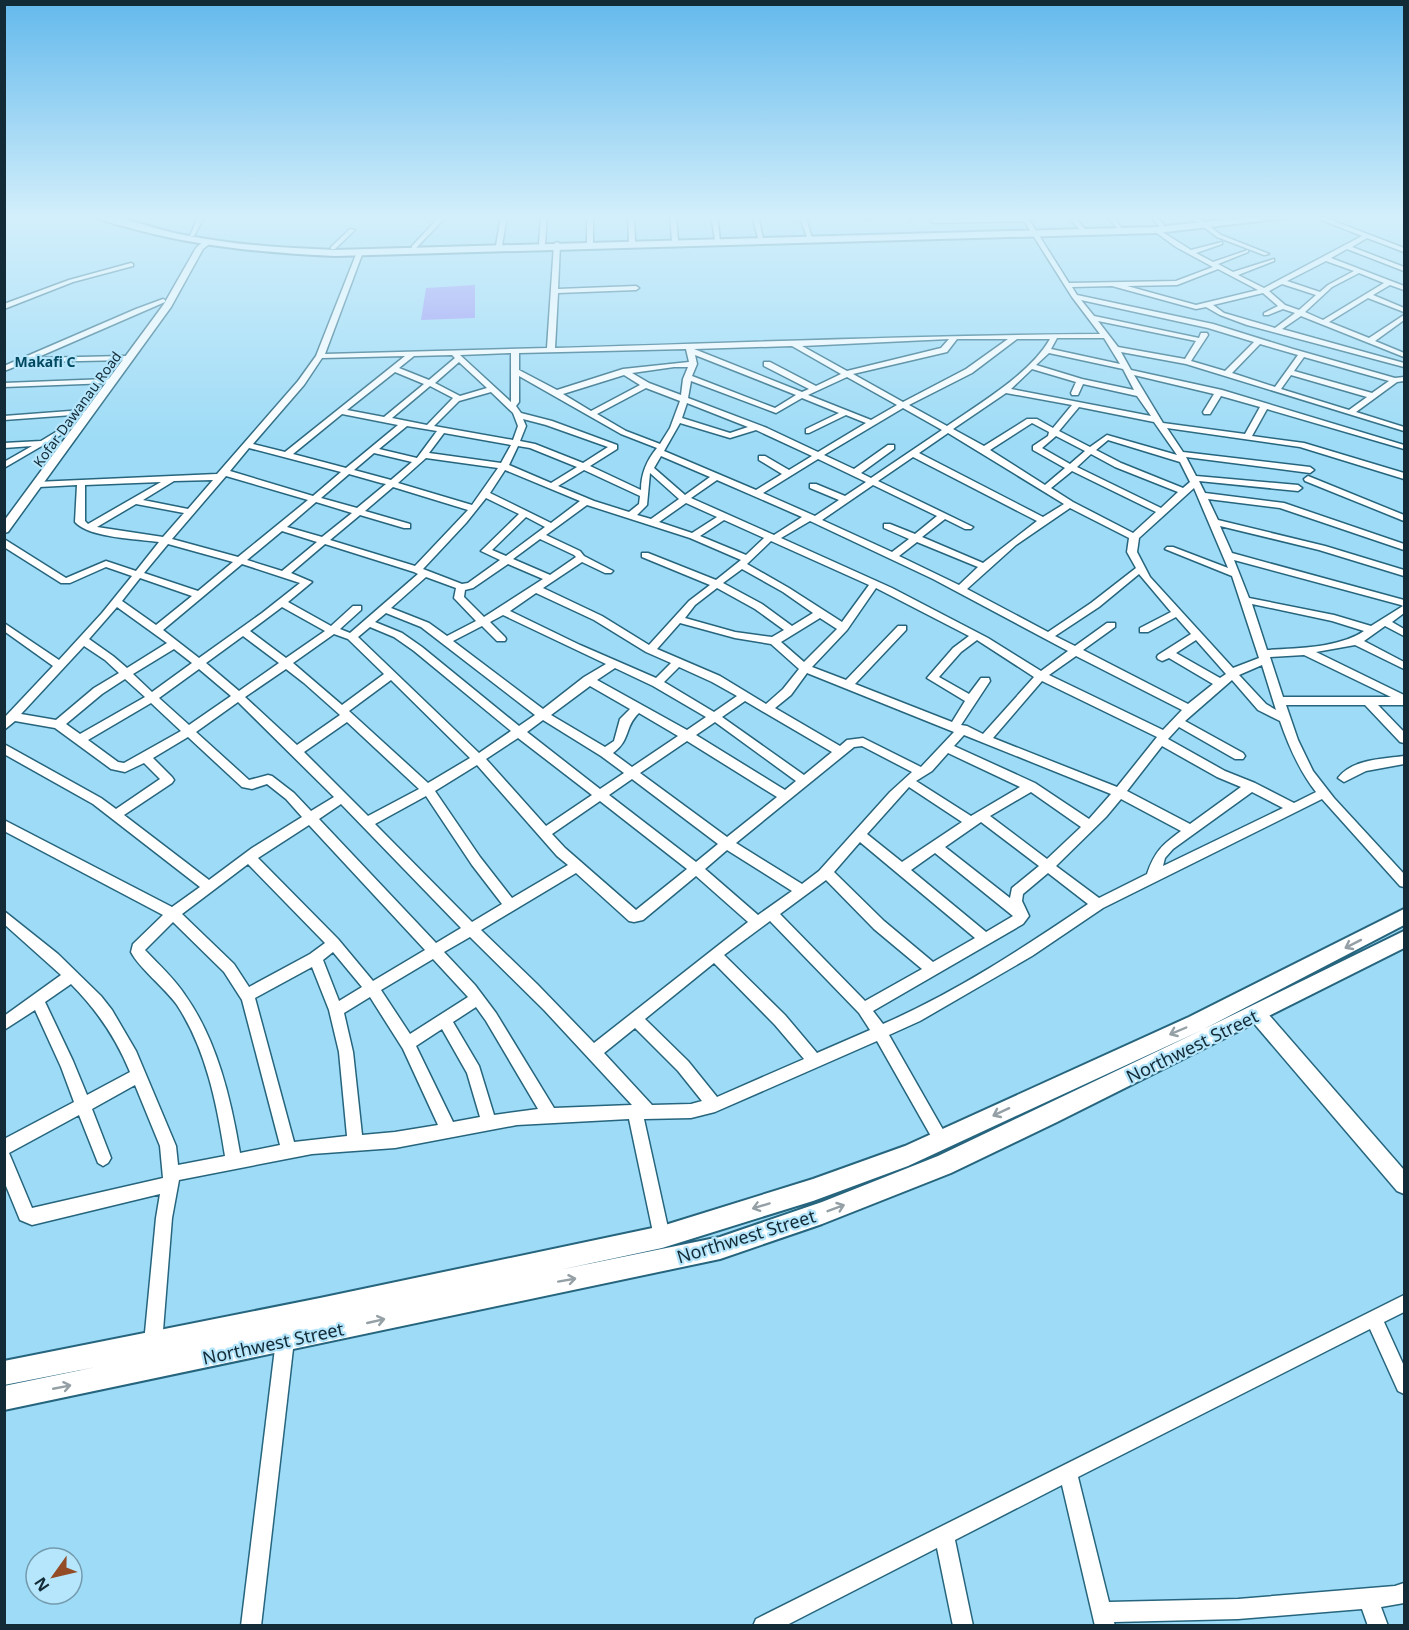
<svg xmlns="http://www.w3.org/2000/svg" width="1409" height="1630" viewBox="0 0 1409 1630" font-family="'Noto Sans',sans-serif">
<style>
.green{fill:#9c91f4}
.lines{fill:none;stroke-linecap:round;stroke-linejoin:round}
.minor-casing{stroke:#26657d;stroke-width:3}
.tertiary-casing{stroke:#26657d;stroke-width:3}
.secondary-casing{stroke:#26657d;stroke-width:4}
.minor{fill:#fff;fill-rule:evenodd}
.tertiary{fill:#fff;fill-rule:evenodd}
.secondary{fill:#fff;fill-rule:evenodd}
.oneway{stroke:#94a0a5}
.labels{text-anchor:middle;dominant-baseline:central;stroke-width:4.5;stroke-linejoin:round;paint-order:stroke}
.far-neighbourhood-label{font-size:14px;font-weight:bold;fill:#004960;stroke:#b5e6fc}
.far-street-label{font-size:14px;fill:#122b36;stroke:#b5e6fc}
.near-street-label{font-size:18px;fill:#122b36;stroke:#b5e6fc}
</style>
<rect width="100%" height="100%" fill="#9ddbf6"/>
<polygon class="green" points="475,285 475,318 421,320 426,288"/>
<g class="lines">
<g class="minor-casing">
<g id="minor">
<polygon points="199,215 205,215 194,236 190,236"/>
<polygon points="441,215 448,215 416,248 412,248 412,246"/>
<polygon points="501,215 507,215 502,246 499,248 496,246"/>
<polygon points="541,215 547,215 545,244 542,246 539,244"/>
<polygon points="587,215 593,215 593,243 590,245 587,243"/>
<polygon points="628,215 634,215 635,242 632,244 629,242"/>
<polygon points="670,215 676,215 678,241 675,243 672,241"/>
<polygon points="711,215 717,215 720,241 715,240"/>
<polygon points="752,215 758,215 763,239 758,238"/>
<polygon points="799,215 805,215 812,238 807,237"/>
<polygon points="865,215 871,215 872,218 867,219"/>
<polygon points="907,215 913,215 915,218 910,219"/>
<path d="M1020 215H1026L1028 218 1069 283 1176 281 1213 267 1176 247 1154 231 1156 228 1191 250 1222 242V244L1196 253 1213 262 1248 250V252L1218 264 1233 272 1274 259V261L1238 275 1264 288 1362 236 1309 215H1318L1404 248V252L1367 238 1352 247 1404 267V271L1347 249 1331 258 1404 286V290L1390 285 1373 295 1404 308V312L1368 298 1329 322 1369 338 1404 315V320L1375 341 1404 353V357L1301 316 1282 329 1404 363V367L1247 325 1220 315 1206 307 1196 309 1112 286 1072 287 1077 295 1213 324 1293 349 1395 378 1404 377V381L1397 382 1356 412 1404 427V431L1186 364 1121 352 1131 370 1222 390 1404 445V449L1267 409 1252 436 1304 443 1404 473V479L1300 447 1167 428 1183 452 1310 467 1314 470 1310 473 1186 457 1196 476 1298 485 1302 488 1298 491 1199 481 1205 493 1284 503 1404 544V550L1401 549 1280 508 1208 499 1218 520 1325 546 1404 570V576L1319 550 1220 526 1232 553 1404 600V613L1392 622 1404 629V636L1385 626 1364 641 1404 662V669L1355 645 1316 652 1404 695V705H1378L1404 732V743L1400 742 1365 705H1286L1298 740 1313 771 1334 798 1404 874V887L1400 886 1322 799 1103 908 1032 956 920 1021 889 1035 946 1135 949 1140 946 1145 941 1148 936 1145 877 1041 715 1112 691 1118 644 1119 670 1237 668 1243 662 1245 656 1243 654 1237 629 1119 517 1125 395 1148 312 1154 179 1180 172 1218 162 1343 159 1349 153 1352 147 1349 144 1343 156 1218 160 1194 32 1225 20 1220 4 1181V1139L74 1102 61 1067 35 1010 4 1030V1016L61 975 4 924V911L58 954 101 996 112 1010 136 1051 176 1146 178 1165 225 1156C217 1104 206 1049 177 1005 165 988 139 968 131 952L133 944 163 915 4 831V820L172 907 200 887 93 804 4 754V744L101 798 116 809 160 779 144 763 125 772 111 769 55 728 15 721 4 730V718L53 666 4 631V623L59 660 102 613 132 576 106 567 70 583H61L4 547V539L66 578 106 561 136 571 159 542C138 539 89 538 75 522L77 485 39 487 35 484 36 482 217 474 298 381 316 356 357 252 360 250 363 252 325 354 547 348 554 244 557 242 560 244 558 289 636 286 639 288 636 290 558 293 555 348C737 343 919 335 1100 334L1072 297 1024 221 934 223 931 221 934 219 1021 217ZM1326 261 1354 271 1328 285 1320 292 1287 281ZM1218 269 1258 290 1196 305 1127 286 1177 285ZM1359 273 1384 283 1323 320 1305 312 1332 287ZM1282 284 1316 295 1299 310 1285 305 1269 291ZM1263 293 1278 306 1264 313V315H1268L1283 309 1295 313 1275 328 1224 313 1213 305ZM1081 300 1208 328 1254 342 1225 371 1191 361 1208 335 1207 333H1201L1199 338 1094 316ZM1098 321 1196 341 1185 359 1118 347ZM1057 338H1104L1120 364 1051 349ZM949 339 941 348 847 371 802 346ZM957 339H1008L966 369 903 402 853 374 947 352ZM1017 339H1050C1030 374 980 403 947 426L909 405 972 373ZM1260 344 1298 355 1275 387 1232 373ZM792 346 841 374 816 386 770 362H764V366L809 389 802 392 694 349ZM686 349 689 362 623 369 557 390 519 370V353ZM511 353V402L460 355ZM1049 353 1123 369 1134 390 1082 379 1036 365ZM452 355 455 358 429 380 399 368 414 356ZM695 355 796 395 775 408 692 376 697 364ZM405 356 285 452 253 444 304 385 322 358ZM1304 357 1389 381 1372 393 1294 371ZM459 362 487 388 460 396 435 383ZM674 367H688L683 379 681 395 649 383 632 373ZM1032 369 1076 382 1071 393 1072 395H1078L1083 384 1137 396 1151 416 1011 389ZM395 372 424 384 384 417 347 410ZM624 375 640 385 591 411 563 394ZM1134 375 1214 394 1203 412 1204 414H1210L1221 396 1260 407 1245 434 1163 423ZM1291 375 1367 397 1349 410 1281 389ZM519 376 621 434 657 448C647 460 641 473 641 490L590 466 617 449V445L552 421 521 413 516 406 519 402ZM847 377 897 405 871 420 808 395ZM691 381 776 413 802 398 839 413 806 429V433H809L846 415 866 423 818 452 767 428 688 398ZM430 386 453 398 427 425 392 418ZM646 388 680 401 670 428 660 444 626 431 597 414ZM491 392 513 413 518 426 513 440 434 426 459 401ZM1006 393 1072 405 1053 428 1037 419H1027L984 446 953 429ZM687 403 748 427 730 433 682 418ZM1079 407 1154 422 1177 455 1107 435 1090 447 1059 431ZM903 408 942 430 871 478 861 473 894 449V445H888L854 469 824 455ZM342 414 398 425 346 468 293 454ZM523 419 546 425 608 447 583 463 535 444 520 441 526 426ZM680 423 730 438 756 430 812 456 789 470 765 456H759V460L782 474 756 490 664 451ZM1032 423 1049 432 1048 436 1033 446V450L1065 468 1045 485 990 450ZM407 426 437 431 417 458 379 449ZM444 433 511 445 501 463 429 453ZM948 433 1064 504 1043 517 919 453ZM1056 436 1085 451 1070 464 1042 448ZM1108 440 1180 462 1190 482 1183 488 1121 463 1096 450ZM518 446 530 448 577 467 551 483 509 465ZM249 448 341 472 313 496 230 471ZM374 453 412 462 391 480 354 470ZM1091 454 1115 467 1178 492 1161 508 1077 467ZM661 456 710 477 685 495 654 468ZM913 457 1037 521 983 563 922 537 945 519 965 529H971L973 527 878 481ZM426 458 498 468 472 505 398 483ZM818 459 866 482 845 496 816 484H810V488L839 500 815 516 763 493ZM505 470 580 501 551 523 490 493ZM584 470 640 496 639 504 629 512 594 501 558 486ZM1072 471 1156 512 1133 533 1073 502 1051 488ZM650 473 679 499 651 519 637 515 647 505ZM349 474 381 483 386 484 357 508 321 498ZM226 476 308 500 238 557 172 539ZM213 480 188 509 143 500 174 481ZM717 480 802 517 774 535 691 498ZM161 482 88 524 85 521V485ZM873 485 937 516 915 534 890 524H884V528L909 539 892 552 822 520ZM393 487 468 510 415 566 330 540 360 515 404 528H410V524L365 511ZM1194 488 1228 568 1173 547H1167L1165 549 1232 576 1259 658 1233 668 1150 577 1137 552 1139 538ZM486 498 519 514 481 551 500 560 468 583 462 584 423 569 466 523ZM316 502 352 513 322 537 287 527ZM686 503 717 517 692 533 659 522ZM136 504 184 513 163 537 97 527ZM587 505 690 538 741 560 716 580 648 553H642V557L710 585 689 601 649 645 602 616 543 588 582 562 605 573H611L613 571 584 556 580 551 546 535ZM1070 508 1129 538 1127 552 1136 568 1091 603 1048 632 967 589 1016 545ZM526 517 545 527 506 556 492 550ZM724 520 764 538 746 555 700 536ZM810 521 933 579 1068 651 1041 671 988 638 892 588 781 538ZM282 531 317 542 282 571 247 560ZM540 539 574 555 576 557 550 575 513 559ZM771 541 869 585 842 622 789 588 747 564ZM917 542 978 567 959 585 899 556ZM168 544 233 562 198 591 144 573ZM325 544 414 572 418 574 350 633 340 629 361 610V606H353L331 626 288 602 312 582 291 573ZM1234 560 1401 605 1403 606 1371 626 1334 615 1249 598ZM242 564 300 583 262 613 199 658 163 630ZM508 564 543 579 484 617 464 597 465 590 473 588ZM742 569 783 592 813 613 792 626 762 604 723 583ZM1139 574 1171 612 1140 628V632H1148L1176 617 1191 634 1158 655 1157 657 1158 659 1162 661 1169 658 1213 684 1188 704 1083 650 1115 627V623H1107L1075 646 1055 636 1099 607ZM426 577 456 588 454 598 476 621 447 636 429 623 391 608ZM140 578 192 596 156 625 122 601ZM717 588 755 609 784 630 772 637 735 632 685 618 695 605ZM876 588 969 636 953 648 927 678 965 701 952 722 855 684 906 630V626H898L846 680 812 667 847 630ZM536 593 594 620 646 652 671 663 656 678 580 645 510 611ZM1252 604 1332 621 1364 631C1339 648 1297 648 1267 650ZM117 607 167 643 127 668 113 656 89 639ZM282 607 325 631 286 658 250 631ZM386 613 421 627 535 715 519 726 422 647 402 633 375 622ZM503 615 606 664 584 677 543 709 453 641 482 626 497 641H505L506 639 505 637 490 622ZM820 618 837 629 804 662 781 642ZM680 623 735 638 771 644 799 669 783 689 766 704 720 676 657 649ZM370 627 394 637 414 651 511 731 479 753 358 637ZM334 634 348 639 384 674 342 705 293 663ZM243 636 279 663 239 691 206 663ZM977 640 1034 677 983 734 967 726 961 725 990 681 989 678H981L969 694 939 677 961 652ZM1196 640 1226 674 1220 678 1176 653ZM84 646 105 660 119 673 94 688 56 720 21 714ZM174 649 192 663 152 692 133 674ZM1304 655 1391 697H1283L1270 657ZM1076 656 1182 710 1163 730 1049 675ZM1262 665 1276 710 1266 704 1239 675ZM679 667 712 682 737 696 714 712 664 682ZM615 668 653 686 706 717 687 730 597 680ZM199 669 231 696 189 725 159 698ZM286 669 304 683 340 715 297 745 245 697ZM807 673 954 732 921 767 863 738 847 740 840 746 775 708 791 695ZM125 679 145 697 80 734 66 724 102 694ZM391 680 470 758 428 783 349 711ZM1232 680 1258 710 1280 721C1289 747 1299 770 1316 792L1294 803 1255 783 1225 771 1168 739 1179 727 1235 759H1243L1245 756 1243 753 1185 721ZM1042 681 1157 737 1117 787 993 738ZM590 686 630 709 620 719 614 741 605 747 551 715ZM745 701 832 752 804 775 722 717ZM238 702 334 797 311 811 294 793 272 776 268 775 249 780 196 732ZM151 703 181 731 124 763 118 762 88 740ZM639 713 678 736 632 767 613 753C631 740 624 727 639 713ZM543 720 601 756 624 773 600 789 527 732ZM347 722 419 789 368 816 304 752ZM715 722 796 781 785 790 696 735ZM964 735 1111 794 1089 819 1035 783 954 746ZM188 737 242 787 252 789 267 784 286 799 302 817 252 848 209 880 124 815 172 783 174 780 172 777 153 758ZM518 738 592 795 546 826 486 759ZM687 741 777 797 727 837 640 773ZM862 746 912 772 890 792 819 871 802 884 736 843 854 747ZM1162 746 1217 777 1241 787 1190 824 1127 791ZM948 753 1020 787 971 816 916 781 932 771ZM477 765 557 856 568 865 512 898 480 857 435 791ZM632 779 718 844 696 862 609 795ZM909 787 962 822 902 862 867 834ZM1031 792 1081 827 1047 859 990 816ZM1252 792 1283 808 1163 866 1165 858 1173 849ZM426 796 472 865 502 904 472 922 375 824ZM1121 799 1181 831C1162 845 1155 851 1147 874L1099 898 1056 866 1106 817ZM600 801 687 869 636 910 565 848 552 834ZM341 804 461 928 436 943 319 819ZM981 822 1039 866 1012 888 1010 898 945 847ZM309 825 425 950 373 981 338 939 258 858ZM860 842 975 938 933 962 884 921 834 872ZM727 850 792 891 758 915 705 869ZM935 853 1013 916 986 932 911 870ZM248 864 325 943 310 954 249 987 234 964 182 914ZM576 873 629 921 634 922 643 920 696 876 748 922 594 1043 537 984 481 930ZM1048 873 1088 904C1023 948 955 993 883 1024L873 1011 1023 924 1029 916 1022 901 1023 894ZM826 880 874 929 922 969 865 1001 780 914ZM770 921 859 1013 870 1030 817 1053 785 1015 724 955ZM173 922 224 972 242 1000 280 1145 240 1153C231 1099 217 1040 185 995 174 978 159 965 145 950ZM470 937 544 1010 632 1105 554 1108 496 1013 475 985 444 952ZM333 952 362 987 339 1001 323 960ZM433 959 468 997 410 1034 381 990ZM714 963 775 1025 804 1059 717 1097 688 1061 645 1019ZM312 967 329 1010 339 1052 347 1136 294 1142 255 998ZM71 984C97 1010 116 1038 130 1072L87 1095 73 1061 45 1002ZM370 997 403 1049 438 1125 395 1132 362 1135 353 1052 344 1013ZM476 1007 486 1021 538 1109 494 1115 479 1066 453 1022ZM635 1028 678 1071 702 1101 691 1104 652 1105 604 1053ZM442 1029 467 1073 480 1117 453 1122 416 1046ZM135 1085 160 1146 163 1178 32 1208 9 1153 79 1115 98 1163 103 1166 108 1163 111 1158 92 1109Z"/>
<polygon points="1067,215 1073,215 1084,228 1084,230 1080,230"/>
<polygon points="1106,215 1112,215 1122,229 1118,229"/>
<polygon points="1149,215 1155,215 1164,225 1164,227 1160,227"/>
<polygon points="1190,215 1197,215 1204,223 1199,224"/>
<polygon points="1220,215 1227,215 1232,221 1227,222"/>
<polygon points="1204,225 1208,225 1221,235 1269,254 1264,255 1217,237 1204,227"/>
<polygon points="350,229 355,230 335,249 331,249 331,247"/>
<polygon points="131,263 133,264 133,266 73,282 4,309 4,304 69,280"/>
<polygon points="163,299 165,300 165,302 36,358 123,356 126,356 126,360 35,362 32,360 4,371 4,366 136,309"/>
<polygon points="107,379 110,379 110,383 4,387 4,383"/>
<polygon points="83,410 87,412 86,414 4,420 4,416"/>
<polygon points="69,424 76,426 4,468 4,462 32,446 4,448 4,443 41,441"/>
<polygon points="1308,476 1404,515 1404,521 1305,481 1304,479"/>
<path d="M1404 756V764L1366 771 1344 782 1338 778C1352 759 1383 759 1404 756Z"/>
<polygon points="1404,1295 1404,1312 1384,1322 1404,1366 1404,1394 1398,1391 1370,1329 1078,1477 1109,1602 1238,1599 1395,1586 1404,1583 1404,1603 1381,1607 1388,1626 1368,1626 1362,1609 1238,1619 1114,1622 1115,1626 1095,1626 1062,1485 955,1540 973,1626 953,1626 937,1548 785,1626 753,1626 756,1619"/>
<polygon points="285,1331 291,1334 294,1340 261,1626 241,1626 276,1340 279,1334"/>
</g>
</g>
<g class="tertiary-casing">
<g id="tertiary">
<polygon points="205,240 212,242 203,249 171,307 8,532 4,533 4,521 164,304 196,248"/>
<polygon points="1257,1006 1263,1008 1404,1170 1404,1194 1397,1191 1251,1020 1248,1014 1251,1008"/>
</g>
</g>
<g class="secondary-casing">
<g id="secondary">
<path d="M94 215C122 215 155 230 184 235 233 245 284 248 335 250L1156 227 1271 215H1300L1296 217 1156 233 335 256C268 253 202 247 138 230 124 226 106 223 94 215Z"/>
<path d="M1404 909V925L1204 1029 1404 931V948L1057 1122 951 1173 822 1224 720 1259 4 1410V1386L96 1367 4 1385V1361L320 1298 662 1226 813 1179 905 1146 1189 1017ZM1202 1030 938 1156 822 1202 720 1237 559 1270 662 1248 813 1201 908 1166Z"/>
</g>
</g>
<use href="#minor" class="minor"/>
<use href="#tertiary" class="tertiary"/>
<use href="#secondary" class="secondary"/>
</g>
<defs><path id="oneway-shaft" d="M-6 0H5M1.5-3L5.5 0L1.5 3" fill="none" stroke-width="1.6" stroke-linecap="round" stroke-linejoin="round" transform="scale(1.5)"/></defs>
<g class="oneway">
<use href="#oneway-shaft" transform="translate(1353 944) rotate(153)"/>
<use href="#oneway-shaft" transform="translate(1178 1031) rotate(157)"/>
<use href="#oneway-shaft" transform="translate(1001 1112) rotate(155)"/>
<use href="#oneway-shaft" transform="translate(761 1206) rotate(163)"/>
<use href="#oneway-shaft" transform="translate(836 1208) rotate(-21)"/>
<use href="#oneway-shaft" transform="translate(567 1280) rotate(-10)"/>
<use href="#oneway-shaft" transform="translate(376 1321) rotate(-13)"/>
<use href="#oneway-shaft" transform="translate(62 1387) rotate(-11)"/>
</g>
<linearGradient id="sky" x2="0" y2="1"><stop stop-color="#63b9ec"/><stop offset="0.49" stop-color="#d3effb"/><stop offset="1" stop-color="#d3effb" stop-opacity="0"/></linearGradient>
<rect width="1409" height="443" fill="url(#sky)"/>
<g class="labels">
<g class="far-neighbourhood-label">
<text x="45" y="361">Makafi C</text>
</g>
<g class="far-street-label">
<text transform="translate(77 409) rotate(-54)">Kofar Dawanau Road</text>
</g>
<g class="near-street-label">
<text transform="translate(1192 1046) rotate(-26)">Northwest Street</text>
<text transform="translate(746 1236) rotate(-17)">Northwest Street</text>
<text transform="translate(273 1343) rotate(-12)">Northwest Street</text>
</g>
</g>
<rect width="1409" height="1630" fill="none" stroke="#122b36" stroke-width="12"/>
<g transform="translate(54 1576) rotate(236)"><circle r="28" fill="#b5e6fc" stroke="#749bad" stroke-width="1.5"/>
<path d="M0-4.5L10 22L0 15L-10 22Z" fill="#934c26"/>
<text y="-9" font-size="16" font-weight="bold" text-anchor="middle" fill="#122b36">N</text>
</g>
</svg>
